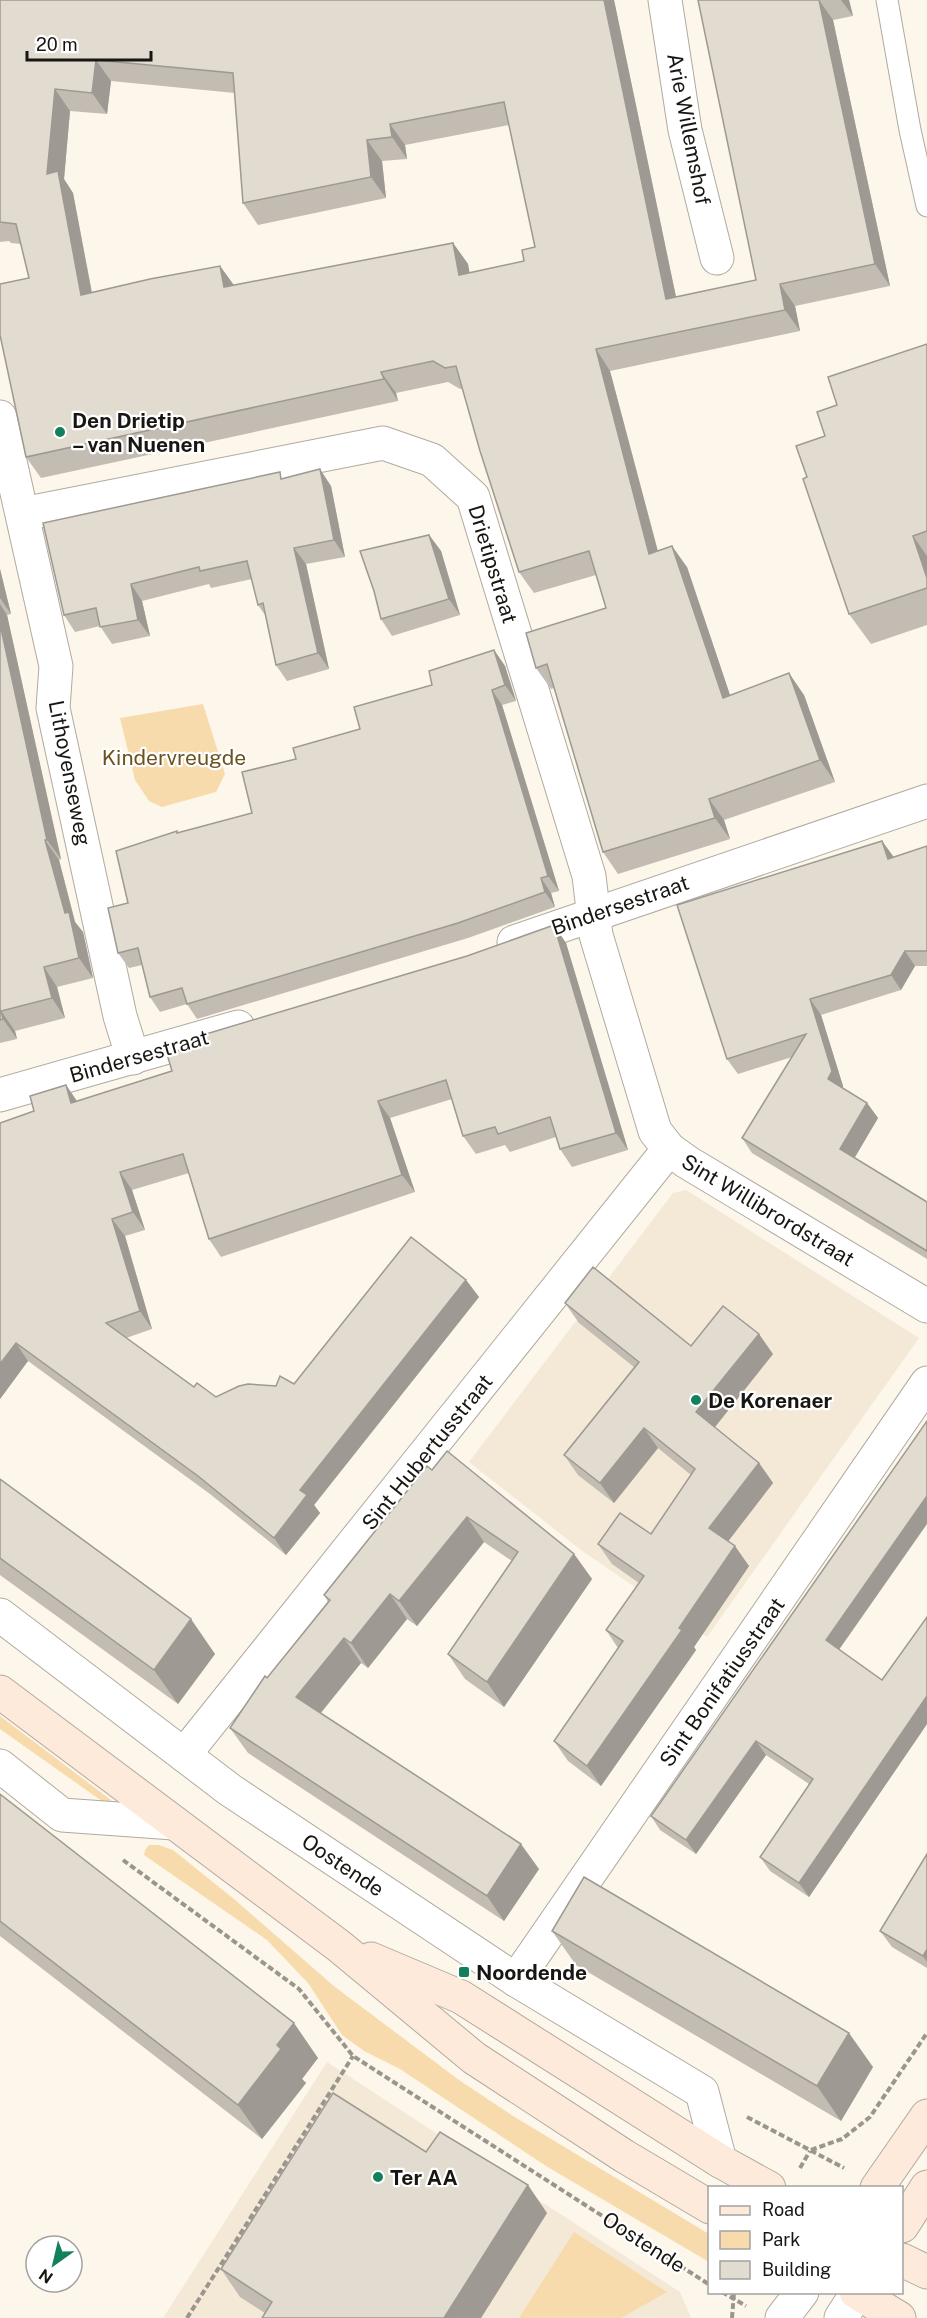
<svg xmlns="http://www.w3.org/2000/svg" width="927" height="2318" viewBox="0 0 927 2318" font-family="'Public Sans',sans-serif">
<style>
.built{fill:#f4e9d7}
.green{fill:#f7dbad}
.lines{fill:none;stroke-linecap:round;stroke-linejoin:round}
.lane-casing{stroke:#b0aaa0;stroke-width:23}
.street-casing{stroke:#b0aaa0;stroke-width:35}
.secondary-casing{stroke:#b0aaa0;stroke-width:35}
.path{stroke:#9a968e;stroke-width:4;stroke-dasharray:6 3;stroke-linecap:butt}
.lane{stroke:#fff;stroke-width:21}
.street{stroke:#fff;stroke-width:33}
.secondary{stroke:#feeadb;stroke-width:33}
.wall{fill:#c2bcb3;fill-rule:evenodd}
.shaded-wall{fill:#9e9992}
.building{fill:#e1dbd0;stroke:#9e9992;stroke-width:1.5;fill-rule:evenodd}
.poi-dot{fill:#12805d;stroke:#fff;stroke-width:2}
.labels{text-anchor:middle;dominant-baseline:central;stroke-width:4.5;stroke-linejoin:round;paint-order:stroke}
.street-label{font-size:21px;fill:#181612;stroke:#fff}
.poi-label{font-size:21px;font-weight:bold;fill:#181612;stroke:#fff;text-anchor:start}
.park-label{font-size:21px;fill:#6d511e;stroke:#fff}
</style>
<rect width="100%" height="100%" fill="#fdf6eb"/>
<g class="built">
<polygon points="686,1190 919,1338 707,1637 581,1550 469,1462 673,1193"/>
<polygon points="327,2062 680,2292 691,2318 163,2318"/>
</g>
<g class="green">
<polygon points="203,704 225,774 216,792 162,807 149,801 135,780 120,718"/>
<polygon points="0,1716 111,1800 111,1802 106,1804 0,1729"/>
<polygon points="149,1845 159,1845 173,1850 234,1899 335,1987 459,2080 513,2116 709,2234 709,2262 546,2166 400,2069 364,2051 342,2035 308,1983 267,1940 144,1855 145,1850"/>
<polygon points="574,2232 667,2292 621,2318 519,2318"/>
</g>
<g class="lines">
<g class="lane-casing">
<polyline id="lane" points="887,0 910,130 927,206"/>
</g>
<g class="street-casing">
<g id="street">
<polyline points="665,0 685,130 717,258"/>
<polyline points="0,417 56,666 53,708 120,1016 133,1058"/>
<polyline points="23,514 383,443 432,460 473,497 589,876 596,935 655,1131 669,1149 687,1162 927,1306"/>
<polyline points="514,942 927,801"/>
<polyline points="0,1095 238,1027"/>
<polyline points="0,1615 230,1790 516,1980 702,2092 720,2161"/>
<polyline points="184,1755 669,1149"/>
<polyline points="0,1766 62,1815 174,1823"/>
<polyline points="516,1980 927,1383"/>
<polyline points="782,2318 802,2292"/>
<polyline points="841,2318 857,2293"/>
</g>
</g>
<g class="secondary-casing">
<g id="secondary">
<polyline points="0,1692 339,1946 474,2058 624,2156 710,2207"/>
<polyline points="371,1959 461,1997 720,2161 769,2188"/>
<polyline points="877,2188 927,2116"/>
<polyline points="902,2226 927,2187"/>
<polyline points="902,2260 927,2272"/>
<polyline points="856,2292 899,2318"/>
</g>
</g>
<g class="path">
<polyline points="123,1860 299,1989 353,2056 710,2285"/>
<polyline points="747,2117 844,2168"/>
<polyline points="811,2150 842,2139 870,2117 927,2033"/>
<polyline points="800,2168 810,2151"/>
<polyline points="722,2292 746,2306"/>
<polyline points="187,2318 353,2056"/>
<polyline points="732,2318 734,2292"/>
</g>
<use href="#lane" class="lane"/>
<use href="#street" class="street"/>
<use href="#secondary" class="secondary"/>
</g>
<g class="wall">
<path d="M0 0H614L676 297 756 280 698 0H849L853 16 833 20 890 286 795 306 800 331 610 371 658 551 687 567 730 695H804L835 782 724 820 730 839 618 874 603 852 554 688 551 689 536 668 606 608 596 575 534 593 519 572 462 389H460L448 382 396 393 398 401 41 478 26 457 29 278 21 244 11 243 9 241 0 242ZM111 81 235 93 243 203 258 225 386 198 382 161 407 159 405 145 509 125 535 247 524 261 469 273 468 264 453 243 234 285 220 266 92 292 73 193 64 179 70 111 107 114Z"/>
<polygon points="927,344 927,625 871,644 849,614 807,477 837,405"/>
<polygon points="284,478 331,486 345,557 306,564 329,669 287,681 276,665 265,615 258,605 252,579 211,588 209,584 142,601 150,636 112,644 100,626 75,632 64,615"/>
<polygon points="429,535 441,551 460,615 392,636 381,619"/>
<polygon points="0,569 11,614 7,615 61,859 59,860 75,922 83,932 93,978 57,987 65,1018 15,1031 17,1039 0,1043"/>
<polygon points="494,650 505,666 516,701 502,705 559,891 551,893 555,907 468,938 197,1019 187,1004 160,1012 150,997 142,965 129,968 118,953 128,903 177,831 178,833 252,813 296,759 360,729 432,685"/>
<polygon points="882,841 893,857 927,846 927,966 915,966 901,990 821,1015 843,1086 842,1088 867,1103 878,1118 854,1158 927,1202 927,1259 752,1153 742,1138 792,1057 738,1074 727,1059"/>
<polygon points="566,943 628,1150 572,1167 560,1149 556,1137 510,1152 505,1145 476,1154 463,1136 452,1099 390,1118 415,1192 221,1257 209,1239 189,1173 132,1190 145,1230 125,1236 152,1329 126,1338 194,1387 216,1397 276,1386 294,1384 466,1280 479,1297 314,1505 320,1513 286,1555 210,1494 28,1361 0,1399 0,1123 34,1111 66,1085 77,1101"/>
<polygon points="565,1303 691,1346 773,1354 715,1427 759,1463 773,1483 728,1541 749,1566 694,1647 696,1650 601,1786 568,1761 554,1741 618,1648 606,1630 639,1583 612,1564 598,1544 651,1534 691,1475 658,1448 614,1503 578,1475 564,1455 634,1367 579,1323"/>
<polygon points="432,1470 574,1554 592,1579 504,1707 465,1679 448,1654 512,1561 484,1542 417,1626 407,1619 368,1668 361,1663 321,1713 539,1869 504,1921 248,1753 230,1728 267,1678 328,1602 324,1595"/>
<polygon points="0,1479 215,1654 178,1704 0,1575"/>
<polygon points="927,1617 927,1724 809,1897 770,1871 760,1857 809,1784 766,1755 696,1854 660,1830 651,1816 839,1650 882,1680"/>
<polygon points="0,1794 318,2058 302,2079 306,2083 262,2139 0,1936"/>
<polygon points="927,1854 927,1968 892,1947 880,1931"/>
<polygon points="552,1931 873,2067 841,2121 576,1965"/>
<polygon points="426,2152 547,2213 481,2318 262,2318 265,2313 240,2297 221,2269"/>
</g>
<g class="shaded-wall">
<polygon points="604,0 614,0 681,321 666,299"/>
<polygon points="819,0 833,20 890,286 875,264"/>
<polygon points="841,0 849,0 853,16"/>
<polygon points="96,60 111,81 107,114 92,93"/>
<polygon points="55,89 70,111 64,179 73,193 96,316 81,295 47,174"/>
<polygon points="390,124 405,145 407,159 392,137"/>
<polygon points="367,140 382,161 386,198 371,177"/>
<polygon points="453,243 468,264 474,296 459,275"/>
<polygon points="220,266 235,287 224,287"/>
<polygon points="780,284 795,306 800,331 785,310"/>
<polygon points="596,349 610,371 664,575 649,554"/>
<polygon points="381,372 396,393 398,401 384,379"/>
<polygon points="320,469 331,486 345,557 334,540"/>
<polygon points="429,535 441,551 460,615 449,599"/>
<polygon points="913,536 927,556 927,578"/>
<polygon points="672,546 687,567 738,719 723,698"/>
<polygon points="294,548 306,564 329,669 318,653"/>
<polygon points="0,569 11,614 0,598"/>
<polygon points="131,584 142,601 150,636 138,620"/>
<polygon points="0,604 7,615 61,859 47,840 0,624"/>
<polygon points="494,650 505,666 516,701 505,685"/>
<polygon points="789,673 804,695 835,782 820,760"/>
<polygon points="492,690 502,705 559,891 548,876"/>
<polygon points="709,799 724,820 730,839 715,818"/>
<polygon points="45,840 59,860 75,922 83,932 93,978 79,958 65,913"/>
<polygon points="882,841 893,856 898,874 888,859"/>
<polygon points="541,878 551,893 555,907 545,892"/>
<polygon points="554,925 566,943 628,1150 616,1133"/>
<polygon points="905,951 915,966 901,990 891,975"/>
<polygon points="44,967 57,987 65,1018 52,998"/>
<polygon points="810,999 821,1015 843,1086 838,1094 828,1079"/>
<polygon points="1,1011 15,1031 17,1039 3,1019"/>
<polygon points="66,1085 78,1103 71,1103"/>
<polygon points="378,1101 390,1118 415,1192 402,1175"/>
<polygon points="867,1103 878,1118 851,1164 840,1149"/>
<polygon points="120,1172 132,1190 145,1230 133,1212"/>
<polygon points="112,1219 125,1236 152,1329 140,1311"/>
<polygon points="466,1280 479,1297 314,1505 320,1513 286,1555 274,1538 300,1490"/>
<polygon points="759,1334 773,1354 711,1432 696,1412"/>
<polygon points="16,1343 28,1361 0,1399 0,1364"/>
<polygon points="644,1428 658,1448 614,1503 600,1483"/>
<polygon points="759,1463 773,1483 723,1548 709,1528"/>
<polygon points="927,1496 927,1524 836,1654 826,1640"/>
<polygon points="467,1517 484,1542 417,1626 399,1601"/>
<polygon points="735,1546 749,1566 694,1647 696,1650 601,1786 587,1766 679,1628"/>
<polygon points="574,1554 592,1579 504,1707 487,1682"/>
<polygon points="390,1594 407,1619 368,1668 351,1643"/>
<polygon points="191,1619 215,1654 178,1704 154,1670"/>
<polygon points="344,1638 361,1663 314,1721 296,1697"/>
<polygon points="927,1696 927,1724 809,1897 799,1883"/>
<polygon points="756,1741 766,1755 696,1854 686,1840"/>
<polygon points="521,1844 539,1869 504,1921 487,1896"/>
<polygon points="927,1949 927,1962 923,1956"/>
<polygon points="294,2023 318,2058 302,2079 306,2083 262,2139 238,2105 277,2045"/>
<polygon points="849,2033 873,2067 841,2121 817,2086"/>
<polygon points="528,2185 547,2213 481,2318 444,2318"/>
</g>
<g class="building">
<path d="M0 0H604L666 299 756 280 698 0H819L875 264 780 284 785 310 596 349 649 554 672 546 723 698 789 673 820 760 709 799 715 818 603 852 547 664 536 668 526 633 606 608 589 551 519 572 480 451 456 366 445 368 433 361 381 372 384 379 26 457 0 335V284L29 278 16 224 0 222ZM96 60 233 73 243 203 371 177 367 140 392 137 390 124 504 102 535 247 522 250 524 261 459 275 453 243 224 287 220 266 150 279 81 295 58 171 47 174 55 89 92 93Z"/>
<polygon points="927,344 927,531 913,536 927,578 927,588 849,614 803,479 807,477 796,446 825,436 817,412 837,405 828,377"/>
<polygon points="320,469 334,540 294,548 318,653 276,665 263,603 258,605 247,561 200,571 199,567 131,584 138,620 100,627 96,608 64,615 43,523 280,472 281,479"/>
<polygon points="429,535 449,599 381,619 374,591 360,551"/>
<polygon points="0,624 47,840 45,840 65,913 69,912 79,958 44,967 52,998 1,1011 3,1019 0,1020"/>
<polygon points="494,650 505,685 492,690 548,876 541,878 545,892 458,923 187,1004 182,988 150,997 138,948 118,953 108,908 128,903 116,851 177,831 177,833 252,813 242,772 296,759 293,748 360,729 354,707 432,685 429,671"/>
<polygon points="882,841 888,859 927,846 927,951 905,951 891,975 810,999 832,1071 828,1079 867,1103 840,1149 927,1202 927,1251 742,1138 806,1034 727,1059 677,905"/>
<polygon points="554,925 616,1133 560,1149 550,1117 498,1134 495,1127 463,1136 446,1080 378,1101 402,1175 209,1239 183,1154 120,1172 133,1212 112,1219 140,1311 106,1323 194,1387 197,1383 216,1397 239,1386 248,1384 276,1386 280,1376 294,1384 411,1237 466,1280 300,1490 307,1495 274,1538 198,1476 16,1343 0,1364 0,1123 34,1111 30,1096 66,1085 71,1103 172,1071 167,1054 198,1044 196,1037 467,956"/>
<polygon points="593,1267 691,1346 723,1306 759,1334 696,1412 759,1463 709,1528 735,1546 679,1628 682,1630 587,1766 554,1741 623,1641 606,1630 644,1576 598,1544 620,1513 651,1534 695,1469 644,1428 600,1483 564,1455 639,1362 565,1303"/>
<polygon points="927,1421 927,1496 826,1640 882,1680 927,1617 927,1696 799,1883 760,1857 813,1779 756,1741 686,1840 651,1816"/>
<polygon points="447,1451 574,1554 487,1682 448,1654 518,1552 467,1517 399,1601 390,1594 351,1643 344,1638 296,1697 521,1844 487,1896 230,1728 265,1676 267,1678 330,1600 324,1595 427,1466 432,1470"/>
<polygon points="0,1479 191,1619 154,1670 0,1558"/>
<polygon points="0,1794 294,2023 277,2045 281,2049 238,2105 0,1921"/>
<polygon points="927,1854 927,1949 923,1956 880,1931"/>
<polygon points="584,1877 849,2033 817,2086 552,1931"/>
<polygon points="333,2093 426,2152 440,2132 528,2185 444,2318 262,2318 272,2302 221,2269"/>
</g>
<g class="poi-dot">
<circle cx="60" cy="432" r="6"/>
<circle cx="696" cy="1400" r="6"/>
<rect x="458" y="1966" width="12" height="12" rx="3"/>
<circle cx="378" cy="2177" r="6"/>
</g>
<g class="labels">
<g class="street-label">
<text transform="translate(689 129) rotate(79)">Arie Willemshof</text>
<text transform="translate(493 564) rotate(73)">Drietipstraat</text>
<text transform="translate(70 773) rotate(79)">Lithoyenseweg</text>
<text transform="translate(620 905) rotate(-19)">Bindersestraat</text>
<text transform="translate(139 1056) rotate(-16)">Bindersestraat</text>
<text transform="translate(768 1210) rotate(31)">Sint Willibrordstraat</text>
<text transform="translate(427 1452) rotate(-51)">Sint Hubertusstraat</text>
<text transform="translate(722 1682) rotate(-55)">Sint Bonifatiusstraat</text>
<text transform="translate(343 1865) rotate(34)">Oostende</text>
<text transform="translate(644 2242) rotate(33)">Oostende</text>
</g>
<g class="poi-label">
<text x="72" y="420">Den Drietip<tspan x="72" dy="24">– van Nuenen</tspan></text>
<text x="708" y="1400">De Korenaer</text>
<text x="476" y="1972">Noordende</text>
<text x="390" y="2177">Ter AA</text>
</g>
<g class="park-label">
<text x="174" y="757">Kindervreugde</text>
</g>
</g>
<rect x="708" y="2186" width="195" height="108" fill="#ffffff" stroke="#a3a2a0" stroke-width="1.5"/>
<rect x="720" y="2206" width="30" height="9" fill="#feeadb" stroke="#a3a2a0" stroke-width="1.5"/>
<text x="762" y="2216" font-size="18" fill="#181612">Road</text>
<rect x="720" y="2231" width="30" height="18" fill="#f7dbad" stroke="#a3a2a0" stroke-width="1.5"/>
<text x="762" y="2246" font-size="18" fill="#181612">Park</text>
<rect x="720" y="2261" width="30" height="18" fill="#e1dbd0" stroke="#a3a2a0" stroke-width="1.5"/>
<text x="762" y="2276" font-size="18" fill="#181612">Building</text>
<g transform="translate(54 2264) rotate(214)"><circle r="28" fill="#ffffff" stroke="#a3a2a0" stroke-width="1.5"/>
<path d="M0-4.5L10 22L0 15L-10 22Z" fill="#12805d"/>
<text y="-9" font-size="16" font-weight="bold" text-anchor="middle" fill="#181612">N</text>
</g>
<path d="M27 51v9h124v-9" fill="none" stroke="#181612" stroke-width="3"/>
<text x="36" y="51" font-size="18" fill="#181612" stroke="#ffffff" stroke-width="4.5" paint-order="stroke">20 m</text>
</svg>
